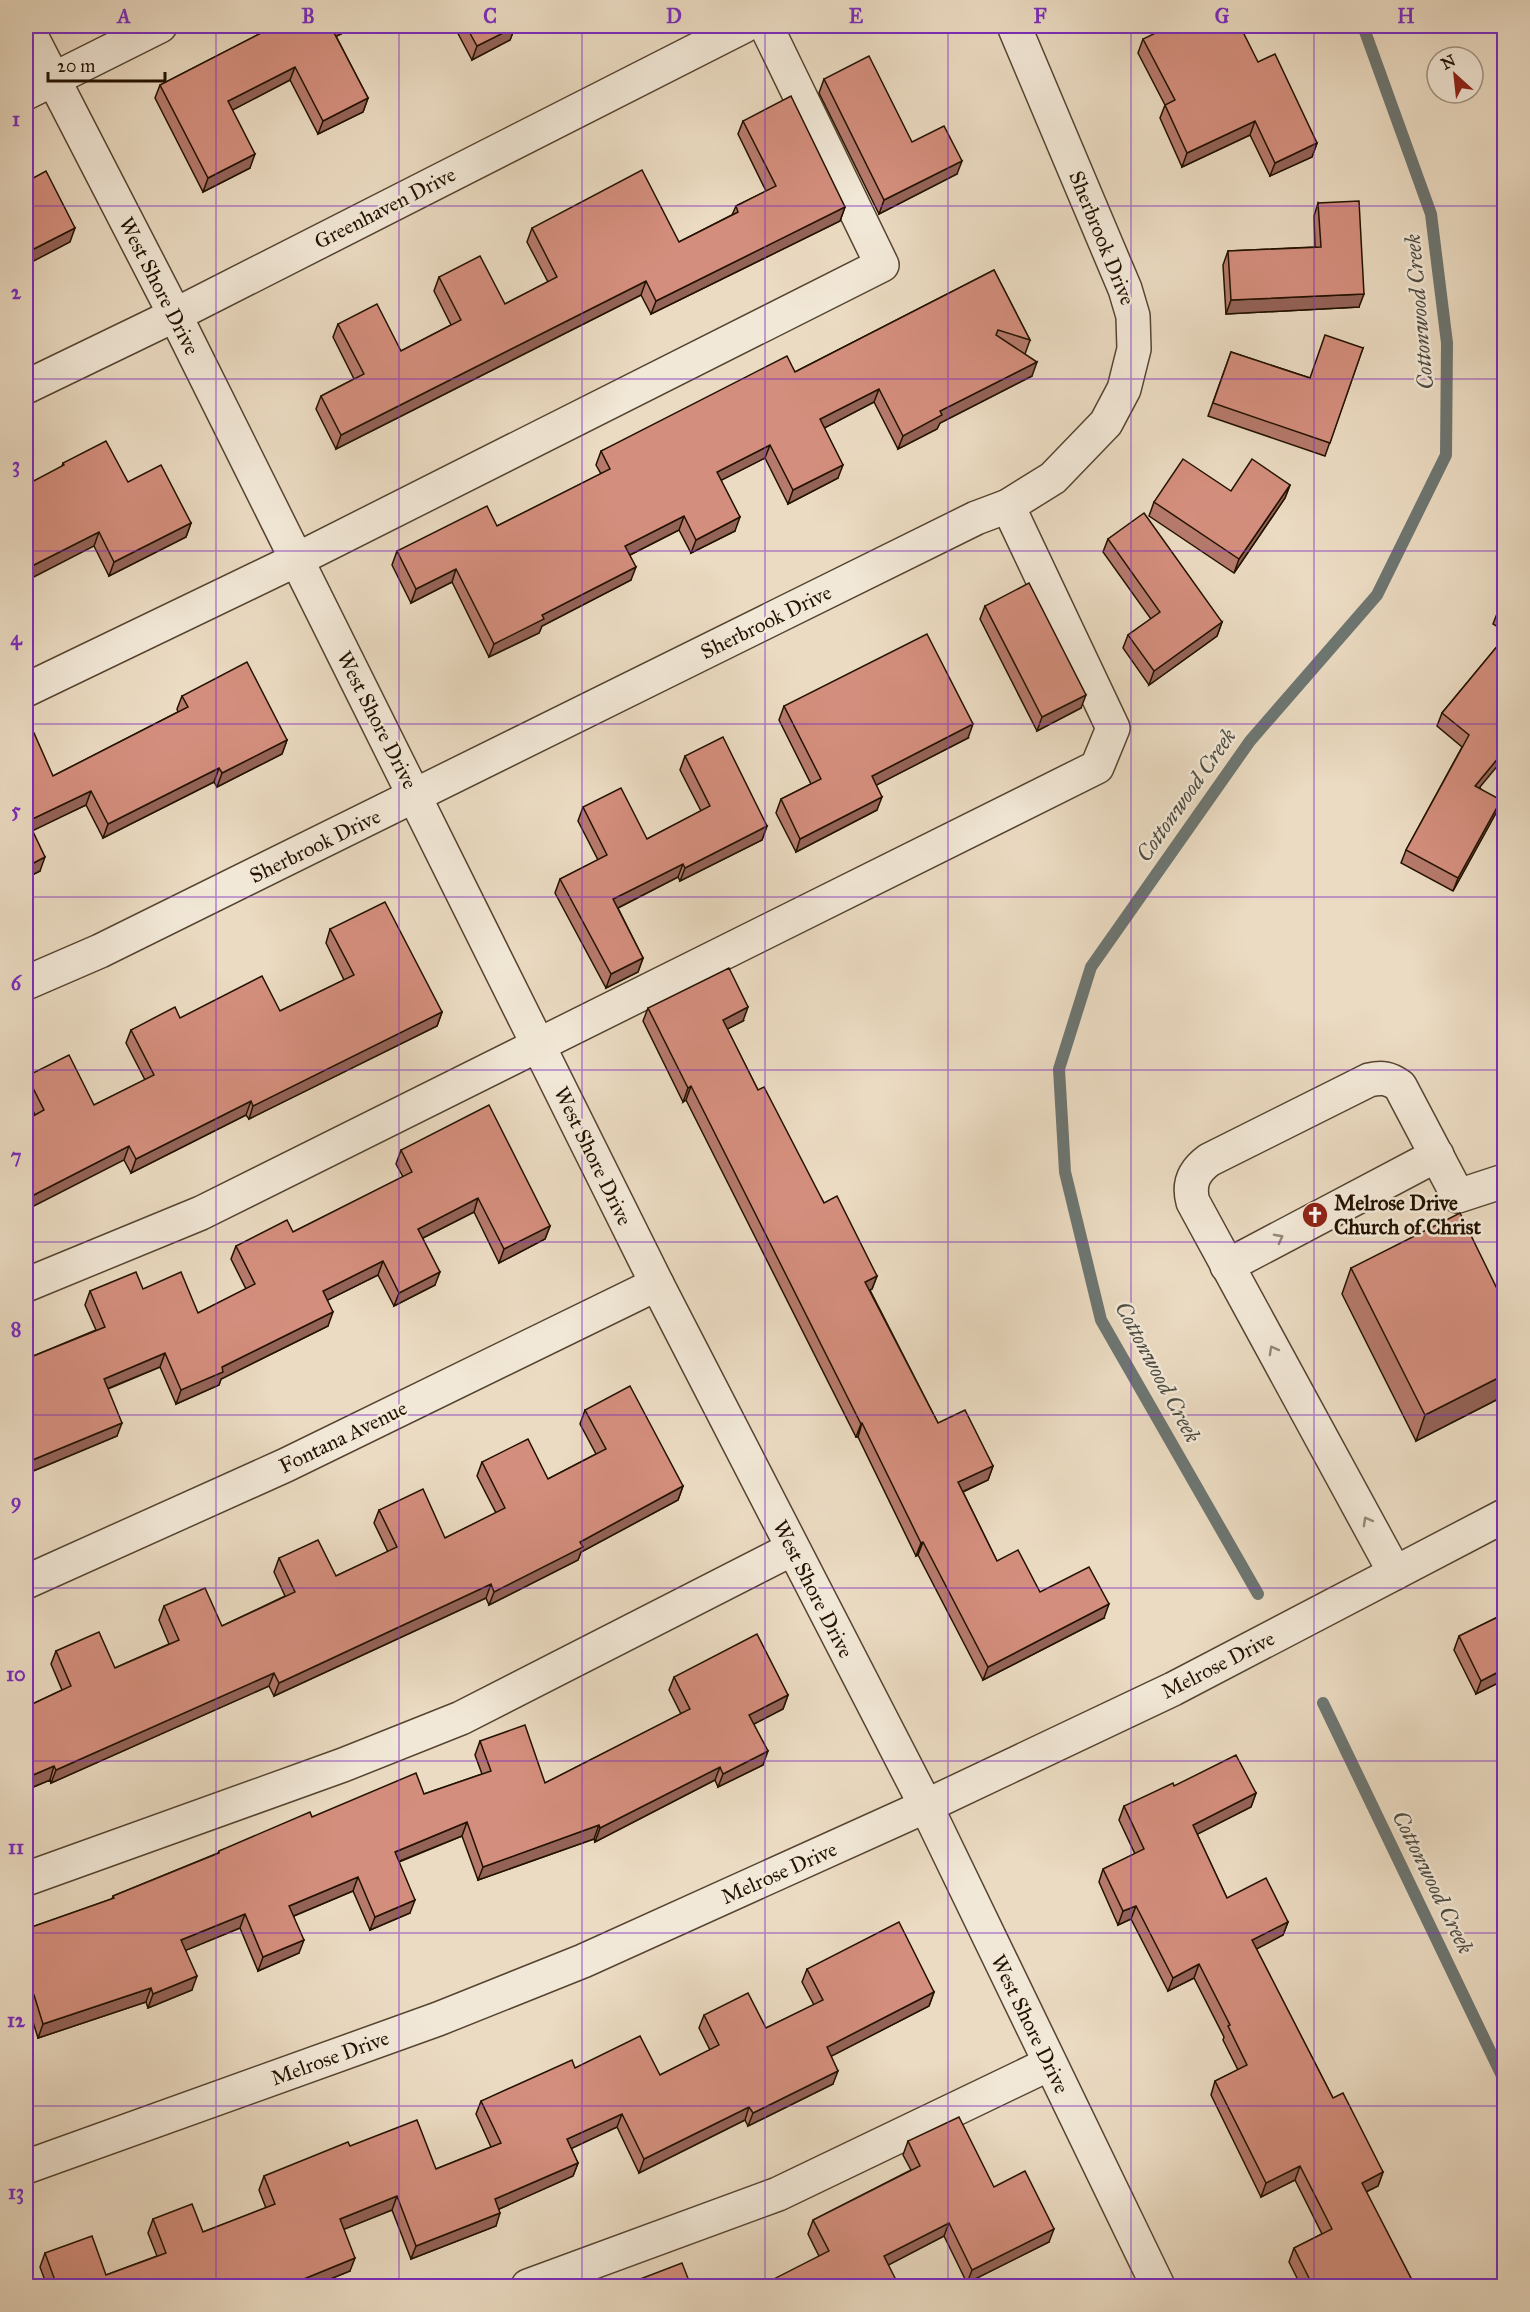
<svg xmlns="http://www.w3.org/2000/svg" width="1530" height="2312" viewBox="0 0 1530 2312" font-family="'IM FELL Great Primer',serif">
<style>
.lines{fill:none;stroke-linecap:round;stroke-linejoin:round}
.stream{stroke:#6d7672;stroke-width:12}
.minor-casing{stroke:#554430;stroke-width:36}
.minor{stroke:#f2e8d7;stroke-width:33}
.wall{fill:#b67a6c;stroke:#231200;stroke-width:1.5}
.shaded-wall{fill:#946358;stroke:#231200;stroke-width:1.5}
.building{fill:#d48e7d;stroke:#231200;stroke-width:1.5}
.oneway{stroke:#958876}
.grid{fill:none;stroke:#7b2cbf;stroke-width:1.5;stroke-opacity:0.55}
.labels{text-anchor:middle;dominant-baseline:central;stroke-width:5;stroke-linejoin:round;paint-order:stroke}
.street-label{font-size:21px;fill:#231200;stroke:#f2e8d7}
.poi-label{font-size:21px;font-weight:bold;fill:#231200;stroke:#f2e8d7;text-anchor:start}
.water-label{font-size:22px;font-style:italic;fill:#4e4c42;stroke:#f2e8d7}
.neatline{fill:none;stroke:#7b2cbf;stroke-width:2}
.grid-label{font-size:20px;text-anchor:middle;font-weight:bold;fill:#7b2cbf}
</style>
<rect width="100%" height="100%" fill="#ebdbc2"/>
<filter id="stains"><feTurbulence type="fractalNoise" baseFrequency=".00333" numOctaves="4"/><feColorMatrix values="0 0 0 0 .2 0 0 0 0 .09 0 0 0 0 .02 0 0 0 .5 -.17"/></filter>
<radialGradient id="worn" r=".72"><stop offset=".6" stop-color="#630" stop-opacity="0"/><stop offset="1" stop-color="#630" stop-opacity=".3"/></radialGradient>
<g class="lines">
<g class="stream">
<polyline points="1258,1594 1101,1320 1065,1172 1059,1069 1091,967 1250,741 1377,595 1446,455 1447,343 1431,214 1363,26"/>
<polyline points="1323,1703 1504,2080"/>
</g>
<g class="minor-casing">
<g id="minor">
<polyline points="26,26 175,315 657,1284 926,1806 1158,2286"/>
<polyline points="26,93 160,26"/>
<polyline points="26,387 175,315 744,26"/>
<polyline points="26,690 296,560 882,265 766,26"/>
<polyline points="26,983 100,951 976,518 1008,506 1053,478 1106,423 1124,389 1134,349 1133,316 1125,289 1014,26"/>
<polyline points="1227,1266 1437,1155"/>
<polyline points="26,1285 201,1213 1097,767 1113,728 1008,506"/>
<path d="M1395 1573 1193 1202C1188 1184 1194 1171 1209 1160L1369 1080C1382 1077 1389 1078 1400 1086L1458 1196 1504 1181"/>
<polyline points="26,1582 286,1465 657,1284"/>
<polyline points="26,1879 343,1765 461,1718 792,1549"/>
<polyline points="26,2167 438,2019 583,1961 926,1806 1173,1689 1504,1516"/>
<polyline points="528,2286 778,2194 1049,2064"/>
</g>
</g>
<use href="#minor" class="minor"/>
</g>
<g class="wall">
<polygon points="263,26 357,26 336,36 368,98 363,112 318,134 290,80 232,110 250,168 203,192 155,98 160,85 265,31"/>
<polygon points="454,26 514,26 515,27 510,40 472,60"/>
<polygon points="1496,26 1504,26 1504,44"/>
<polygon points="1143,39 1258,62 1317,143 1312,157 1270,176 1250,135 1182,167 1160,118 1165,105 1138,53"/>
<polygon points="824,79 912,142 957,174 879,214 819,93"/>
<polygon points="743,121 845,207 840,221 651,314 641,295 336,449 316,409 321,396 354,379 333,337 338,324 401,351 451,325 434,291 439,277 505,304 548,282 527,242 532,228 679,242 732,215 736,206 766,191 738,134"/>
<polygon points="1318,203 1359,307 1226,314 1223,265 1228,251 1315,247 1314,216"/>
<polygon points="994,270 1030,340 1025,354 1032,376 940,423 937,429 898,449 874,402 824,428 838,478 788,504 765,458 721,480 735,531 691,553 679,530 630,555 631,580 542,626 539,633 489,657 452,582 411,603 392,565 397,551 497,526 601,474 596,465 601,451 795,372"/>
<polygon points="1363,348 1325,456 1208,416 1231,352 1310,378"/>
<polygon points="63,463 128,482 191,523 186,537 109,576 94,546 62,466"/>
<polygon points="1290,485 1285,498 1234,573 1149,516 1154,502 1231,491"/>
<polygon points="1108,539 1222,622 1217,636 1149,685 1123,648 1128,635 1151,619 1103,552"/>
<polygon points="1504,601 1504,631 1493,624 1498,611"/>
<polygon points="985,606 1081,708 1037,731 980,619"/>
<polygon points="1504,638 1480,788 1496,813 1453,891 1401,863 1406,850 1462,747 1437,726 1442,713"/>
<polygon points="182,696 287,740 282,754 217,787 214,782 103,838 86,805 32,830 40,871 26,878 26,737 53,776 178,712 177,709"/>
<polygon points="784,706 968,738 876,785 877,810 796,852 776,813 781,799 811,784 779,720"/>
<polygon points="685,756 767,826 762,840 680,881 678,877 618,908 643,958 638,972 606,988 555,893 560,879 598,860 578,821 583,807 647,839 701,811 680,770"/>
<polygon points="330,929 442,1012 437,1026 249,1119 246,1115 131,1173 124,1160 35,1115 26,1096 26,1080 27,1076 94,1105 145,1080 126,1043 131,1030 180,1018 280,1011 344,980 326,943"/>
<polygon points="648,1008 743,1021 727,1029 758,1090 824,1203 877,1276 872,1289 870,1290 938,1423 993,1466 988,1480 963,1492 997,1561 1040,1592 1104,1618 983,1680 918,1555 916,1556 858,1437 856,1437 686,1100 683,1102 643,1021"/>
<polygon points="401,1150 550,1226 545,1239 499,1263 474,1212 423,1238 435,1285 394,1306 378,1275 327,1300 328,1326 221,1379 219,1385 176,1404 160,1367 108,1389 117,1436 26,1474 26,1359 96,1330 85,1305 90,1291 143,1289 198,1313 246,1289 231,1259 236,1246 293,1232 403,1177 396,1164"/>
<polygon points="1351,1268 1504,1303 1504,1396 1416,1441 1342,1294"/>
<polygon points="585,1410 683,1486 678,1500 581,1552 578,1560 489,1605 486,1598 274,1696 269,1686 51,1783 50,1780 26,1790 26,1707 62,1690 51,1664 56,1651 115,1668 169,1644 159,1620 164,1606 222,1626 285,1596 274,1572 279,1558 336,1576 388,1552 374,1523 379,1510 445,1538 496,1513 477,1476 482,1462 548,1479 596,1454 580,1424"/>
<polygon points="1504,1614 1504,1680 1476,1694 1454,1650 1459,1636"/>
<polygon points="674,1677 788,1695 783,1709 754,1724 763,1765 718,1787 715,1780 595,1842 594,1839 478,1880 462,1836 399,1862 410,1913 370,1930 353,1891 294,1916 299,1953 258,1971 240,1928 186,1950 192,1990 148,2008 146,2002 38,2038 29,2009 26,2010 26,1929 112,1899 113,1896 218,1853 219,1851 312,1817 424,1794 482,1774 475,1755 480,1741 545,1783 681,1714 669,1690"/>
<polygon points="1256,1793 1251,1807 1197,1834 1227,1898 1288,1922 1283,1935 1256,1949 1333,2098 1383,2172 1378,2186 1366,2192 1415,2286 1301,2286 1289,2262 1294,2248 1322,2234 1295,2180 1261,2197 1211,2095 1215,2081 1238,2070 1223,2040 1224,2037 1194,1978 1168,1991 1131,1919 1118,1925 1099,1882 1103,1869 1135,1854 1119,1820 1124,1806"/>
<polygon points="807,1969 934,1992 929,2006 831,2056 833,2084 748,2126 745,2120 639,2173 617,2127 571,2148 578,2163 573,2176 499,2209 496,2226 411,2259 392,2210 344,2229 350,2271 313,2286 47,2286 40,2267 45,2253 106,2275 157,2256 148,2233 153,2219 203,2232 266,2208 259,2190 264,2176 350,2146 436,2169 491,2147 476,2114 481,2101 575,2068 660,2075 710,2050 699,2028 704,2015 766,2028 814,2005 802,1982"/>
<polygon points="908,2141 994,2187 1049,2242 967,2283 944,2236 888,2265 819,2256 808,2234 813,2220 911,2170 903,2155"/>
</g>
<g class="shaded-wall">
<polygon points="335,26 357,26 327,41 331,27"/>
<polygon points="515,27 510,40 472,60 477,46"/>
<polygon points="295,67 290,80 223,115 228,101"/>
<polygon points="368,98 363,112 318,134 323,121"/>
<polygon points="1255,121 1250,135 1182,167 1187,153"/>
<polygon points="1317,143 1312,157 1270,176 1275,163"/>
<polygon points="255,154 250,168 203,192 208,178"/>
<polygon points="962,161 957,174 879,214 884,200"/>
<polygon points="845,207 840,221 651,314 656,301"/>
<polygon points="75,228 70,242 26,265 26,253"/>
<polygon points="646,281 641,295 336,449 341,435"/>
<polygon points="1364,294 1359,307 1226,314 1231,300"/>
<polygon points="1037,362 1032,376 940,423 937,429 898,449 903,436 940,411"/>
<polygon points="879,389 874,402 815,433 820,419"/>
<polygon points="770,445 765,458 712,485 717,472"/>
<polygon points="843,465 838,478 788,504 793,490"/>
<polygon points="1290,485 1285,498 1234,573 1239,559"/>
<polygon points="684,516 679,530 620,560 625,546"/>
<polygon points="740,517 735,531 691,553 696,540"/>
<polygon points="191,523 186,537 109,576 114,562"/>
<polygon points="99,532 94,546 26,581 26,569"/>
<polygon points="636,567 631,580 542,626 539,633 489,657 494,644 542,615"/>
<polygon points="456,569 452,582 411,603 416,589"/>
<polygon points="1222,622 1217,636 1149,685 1154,671"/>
<polygon points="1086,695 1081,708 1037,731 1042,717"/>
<polygon points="973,724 968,738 867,790 872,776"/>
<polygon points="287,740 282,754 217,787 222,773"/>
<polygon points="1504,751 1504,758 1470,799 1475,786"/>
<polygon points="219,768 214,782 103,838 108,824"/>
<polygon points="91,791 86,805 26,834 28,821"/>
<polygon points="882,797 877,810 796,852 800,839"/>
<polygon points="1501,800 1496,813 1453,891 1458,878"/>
<polygon points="767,826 762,840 680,881 685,868"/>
<polygon points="45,857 40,871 26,878 26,867"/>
<polygon points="683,864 678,877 608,913 613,899"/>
<polygon points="643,958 638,972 606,988 611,974"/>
<polygon points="748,1007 743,1021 718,1034 723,1020"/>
<polygon points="442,1012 437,1026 249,1119 253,1106"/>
<polygon points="691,1086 686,1100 683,1102 688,1088"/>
<polygon points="251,1101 246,1115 131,1173 136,1159"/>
<polygon points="129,1146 124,1160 26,1210 26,1199"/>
<polygon points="478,1198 474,1212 413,1243 418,1229"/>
<polygon points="550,1226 545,1239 499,1263 504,1249"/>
<polygon points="383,1261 378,1275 318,1305 323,1291"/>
<polygon points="440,1272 435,1285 394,1306 399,1293"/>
<polygon points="877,1276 872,1289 861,1295 865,1282"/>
<polygon points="333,1312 328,1326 221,1379 219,1385 176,1404 181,1390 222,1367"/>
<polygon points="165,1353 160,1367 99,1392 104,1379"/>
<polygon points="1504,1375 1504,1396 1416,1441 1425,1415"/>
<polygon points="122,1423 117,1436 26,1474 30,1461"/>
<polygon points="862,1423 858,1437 856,1437 861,1424"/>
<polygon points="993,1466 988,1480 953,1496 958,1482"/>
<polygon points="683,1486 678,1500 581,1552 578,1560 489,1605 494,1592 580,1542"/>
<polygon points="923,1542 918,1555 916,1556 921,1543"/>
<polygon points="491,1584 486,1598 274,1696 279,1683"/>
<polygon points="1109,1604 1104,1618 983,1680 988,1667"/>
<polygon points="1504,1669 1504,1680 1476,1694 1481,1681"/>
<polygon points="274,1673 269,1686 51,1783 56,1770"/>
<polygon points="788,1695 783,1709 744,1729 749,1715"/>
<polygon points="768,1751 763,1765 718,1787 723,1774"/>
<polygon points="54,1766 50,1780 26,1790 26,1778"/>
<polygon points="720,1767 715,1780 595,1842 600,1828"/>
<polygon points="1256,1793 1251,1807 1188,1839 1193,1825"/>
<polygon points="467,1822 462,1836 390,1865 395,1852"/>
<polygon points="599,1825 594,1839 478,1880 483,1867"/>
<polygon points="358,1877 353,1891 284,1920 289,1906"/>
<polygon points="415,1900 410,1913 370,1930 375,1917"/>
<polygon points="1136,1906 1131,1919 1118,1925 1123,1911"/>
<polygon points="245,1914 240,1928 177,1954 181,1940"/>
<polygon points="1288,1922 1283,1935 1247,1954 1252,1940"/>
<polygon points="304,1940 299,1953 258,1971 263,1957"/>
<polygon points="1199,1964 1194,1978 1168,1991 1173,1978"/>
<polygon points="197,1976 192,1990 148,2008 153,1994"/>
<polygon points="151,1988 146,2002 38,2038 43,2024"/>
<polygon points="934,1992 929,2006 822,2061 827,2047"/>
<polygon points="34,1995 29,2009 26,2010 26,1998"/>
<polygon points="838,2071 833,2084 748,2126 753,2113"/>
<polygon points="749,2107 745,2120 639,2173 644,2159"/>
<polygon points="622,2114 617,2127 562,2153 567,2139"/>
<polygon points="578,2163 573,2176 490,2213 495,2199"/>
<polygon points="1300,2166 1295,2180 1261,2197 1266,2183"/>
<polygon points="1383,2172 1378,2186 1357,2196 1362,2183"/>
<polygon points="397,2196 392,2210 335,2233 340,2219"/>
<polygon points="500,2213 496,2226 411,2259 416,2246"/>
<polygon points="949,2223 944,2236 879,2270 884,2256"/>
<polygon points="1054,2229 1049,2242 967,2283 972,2270"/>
<polygon points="355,2258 350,2271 313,2286 288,2286 289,2285"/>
</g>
<g class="building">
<polygon points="274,26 335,26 331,27 368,98 323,121 295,67 228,101 255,154 208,178 160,85 275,26"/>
<polygon points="466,26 514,26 515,27 477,46"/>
<polygon points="1170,26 1240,26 1258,62 1275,54 1317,143 1275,163 1255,121 1187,153 1165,105 1175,100 1143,39"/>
<polygon points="869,56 912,142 944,126 962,161 884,200 824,79"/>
<polygon points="791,96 845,207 656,301 646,281 341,435 321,396 364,374 338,324 377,304 401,351 461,320 439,277 480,256 505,304 557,277 532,228 642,170 679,242 738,212 736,206 776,186 743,121"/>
<polygon points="46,171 75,228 26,253 26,182"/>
<polygon points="1359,201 1364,294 1231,300 1228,251 1321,247 1318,203"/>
<polygon points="994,270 1030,340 998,330 996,335 1037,362 940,411 942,415 903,436 879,389 820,419 843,465 793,490 770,445 717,472 740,517 696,540 684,516 625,546 636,567 542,615 544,619 494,644 456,569 416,589 397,551 487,506 497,526 610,469 601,451 787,356 795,372"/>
<polygon points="1325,335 1363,348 1330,443 1213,403 1231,352 1310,378"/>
<polygon points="106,441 128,482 161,465 191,523 114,562 99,532 26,569 26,485 64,465 63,463"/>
<polygon points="1183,459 1231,491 1252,459 1290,485 1239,559 1154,502"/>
<polygon points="1144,513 1222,622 1154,671 1128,635 1160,612 1108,539"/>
<polygon points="1029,583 1086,695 1042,717 985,606"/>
<polygon points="1504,601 1504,615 1498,611"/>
<polygon points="927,634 973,724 872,776 882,797 800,839 781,799 821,779 784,706"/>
<polygon points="1504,638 1504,751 1475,786 1501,800 1458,878 1406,850 1469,735 1442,713"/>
<polygon points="247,662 287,740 222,773 219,768 108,824 91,791 28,821 45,857 26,867 26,737 34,733 53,776 188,707 182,696"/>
<polygon points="723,737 767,826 685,868 683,864 613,899 643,958 611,974 560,879 607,855 583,807 621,788 647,839 710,806 685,756"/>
<polygon points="385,902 442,1012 253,1106 251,1101 136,1159 129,1146 26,1199 26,1120 44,1110 27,1076 69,1055 94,1105 154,1075 131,1030 175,1007 180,1018 262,976 280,1011 354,975 330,929"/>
<polygon points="729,968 748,1007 723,1020 758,1090 764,1087 824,1203 837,1196 877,1276 865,1282 938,1423 965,1410 993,1466 958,1482 997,1561 1018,1550 1040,1592 1089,1567 1109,1604 988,1667 923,1542 921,1543 862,1423 861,1424 691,1086 688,1088 648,1008"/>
<polygon points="489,1105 550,1226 504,1249 478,1198 418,1229 440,1272 399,1293 383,1261 323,1291 333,1312 222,1367 223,1372 181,1390 165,1353 104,1379 122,1423 30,1461 28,1455 26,1456 26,1359 105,1327 90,1291 136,1272 143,1289 181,1272 198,1313 255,1284 236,1246 287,1220 293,1232 412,1172 401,1150"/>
<polygon points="1460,1213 1504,1303 1504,1375 1425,1415 1351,1268"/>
<polygon points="630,1386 683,1486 580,1542 583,1547 494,1592 491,1584 279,1683 274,1673 56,1770 54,1766 26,1778 26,1707 71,1686 56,1651 99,1632 115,1668 179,1640 164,1606 205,1588 222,1626 295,1592 279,1558 318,1540 336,1576 397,1547 379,1510 423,1489 445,1538 505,1508 482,1462 528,1439 548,1479 606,1449 585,1410"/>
<polygon points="1504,1614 1504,1669 1481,1681 1459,1636"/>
<polygon points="757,1634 788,1695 749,1715 768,1751 723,1774 720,1767 600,1828 599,1825 483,1867 467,1822 395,1852 415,1900 375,1917 358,1877 289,1906 304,1940 263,1957 245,1914 181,1940 197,1976 153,1994 151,1988 43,2024 34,1995 26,1998 26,1929 114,1898 113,1896 219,1853 219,1851 310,1812 312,1817 416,1773 424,1794 491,1771 480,1741 525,1725 545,1783 690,1709 674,1677"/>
<polygon points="1236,1755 1256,1793 1193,1825 1227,1898 1266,1878 1288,1922 1252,1940 1333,2098 1343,2093 1383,2172 1362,2183 1415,2286 1313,2286 1294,2248 1332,2229 1300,2166 1266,2183 1215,2081 1247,2065 1228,2026 1230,2025 1199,1964 1173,1978 1136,1906 1123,1911 1103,1869 1144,1849 1124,1806 1173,1783 1174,1786"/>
<polygon points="899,1922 934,1992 827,2047 838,2071 753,2113 749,2107 644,2159 622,2114 567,2139 578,2163 495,2199 500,2213 416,2246 397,2196 340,2219 355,2258 289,2285 289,2286 57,2286 45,2253 92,2236 106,2275 166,2253 153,2219 192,2204 203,2232 275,2204 264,2176 348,2142 350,2146 417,2120 436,2169 501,2143 481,2101 572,2060 575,2068 640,2036 660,2075 719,2045 704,2015 748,1993 766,2028 823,2000 807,1969"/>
<polygon points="959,2117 994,2187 1025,2171 1054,2229 972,2270 949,2223 884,2256 899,2286 760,2286 829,2251 813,2220 920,2166 908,2141"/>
<polygon points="682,2263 691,2286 622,2286"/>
</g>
<defs><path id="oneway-chevron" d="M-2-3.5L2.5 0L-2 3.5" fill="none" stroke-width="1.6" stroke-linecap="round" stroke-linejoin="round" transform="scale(1.5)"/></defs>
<g class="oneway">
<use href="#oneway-chevron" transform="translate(1279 1238) rotate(-28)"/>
<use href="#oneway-chevron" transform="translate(1273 1350) rotate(-119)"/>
<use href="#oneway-chevron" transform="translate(1367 1521) rotate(-119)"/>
</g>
<path class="grid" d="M216 26V2286M399 26V2286M582 26V2286M765 26V2286M948 26V2286M1131 26V2286M1314 26V2286M26 206H1504M26 379H1504M26 551H1504M26 724H1504M26 897H1504M26 1070H1504M26 1242H1504M26 1415H1504M26 1588H1504M26 1761H1504M26 1933H1504M26 2106H1504"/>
<defs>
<g id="church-disc" transform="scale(1.35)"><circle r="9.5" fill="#8f2418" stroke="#f2e8d7"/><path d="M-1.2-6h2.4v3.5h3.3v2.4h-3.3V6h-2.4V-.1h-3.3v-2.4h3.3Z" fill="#fff"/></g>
</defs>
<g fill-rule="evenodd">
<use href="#church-disc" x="1315" y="1215"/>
</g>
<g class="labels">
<g class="street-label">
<text transform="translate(385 208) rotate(-27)">Greenhaven Drive</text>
<text transform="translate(1102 238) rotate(68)">Sherbrook Drive</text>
<text transform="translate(159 286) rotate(63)">West Shore Drive</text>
<text transform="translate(766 622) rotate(-26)">Sherbrook Drive</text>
<text transform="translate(377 720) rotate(63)">West Shore Drive</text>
<text transform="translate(315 846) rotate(-26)">Sherbrook Drive</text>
<text transform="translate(593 1156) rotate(64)">West Shore Drive</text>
<text transform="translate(343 1437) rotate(-26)">Fontana Avenue</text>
<text transform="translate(813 1589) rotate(63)">West Shore Drive</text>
<text transform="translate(1218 1665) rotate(-27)">Melrose Drive</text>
<text transform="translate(779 1873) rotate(-24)">Melrose Drive</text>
<text transform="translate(1030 2024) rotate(64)">West Shore Drive</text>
<text transform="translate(330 2058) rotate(-20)">Melrose Drive</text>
</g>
<g class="poi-label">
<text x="1334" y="1203">Melrose Drive<tspan x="1334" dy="24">Church of Christ</tspan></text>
</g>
<g class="water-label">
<text transform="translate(1419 312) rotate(-95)">Cottonwood Creek</text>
<text transform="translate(1186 795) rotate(-55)">Cottonwood Creek</text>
<text transform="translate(1158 1372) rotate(62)">Cottonwood Creek</text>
<text transform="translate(1433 1882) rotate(64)">Cottonwood Creek</text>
</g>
</g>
<rect width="1530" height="2312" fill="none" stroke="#ebdbc2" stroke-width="66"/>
<g transform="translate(1455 75) rotate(333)"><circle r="28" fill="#f2e8d7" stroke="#9f9281" stroke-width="1.5"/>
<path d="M0-4.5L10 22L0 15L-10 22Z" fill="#8f2418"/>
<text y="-9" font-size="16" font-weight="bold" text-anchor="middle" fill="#231200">N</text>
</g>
<path d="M48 72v9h117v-9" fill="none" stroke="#231200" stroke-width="3"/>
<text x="57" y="72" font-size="18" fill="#231200" stroke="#f2e8d7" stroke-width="4.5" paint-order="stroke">20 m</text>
<rect x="33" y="33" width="1464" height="2246" class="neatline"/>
<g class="grid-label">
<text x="124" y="23">A</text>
<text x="308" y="23">B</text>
<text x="490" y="23">C</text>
<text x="674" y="23">D</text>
<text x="856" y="23">E</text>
<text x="1040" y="23">F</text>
<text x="1222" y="23">G</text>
<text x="1406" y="23">H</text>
<text x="16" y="126">1</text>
<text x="16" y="299">2</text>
<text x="16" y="472">3</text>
<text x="16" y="645">4</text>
<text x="16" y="817">5</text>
<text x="16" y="990">6</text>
<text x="16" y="1163">7</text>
<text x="16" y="1336">8</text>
<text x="16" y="1508">9</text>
<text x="16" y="1681">10</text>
<text x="16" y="1854">11</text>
<text x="16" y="2027">12</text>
<text x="16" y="2199">13</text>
</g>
<rect width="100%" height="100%" filter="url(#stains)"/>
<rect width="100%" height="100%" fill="url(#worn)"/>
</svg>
